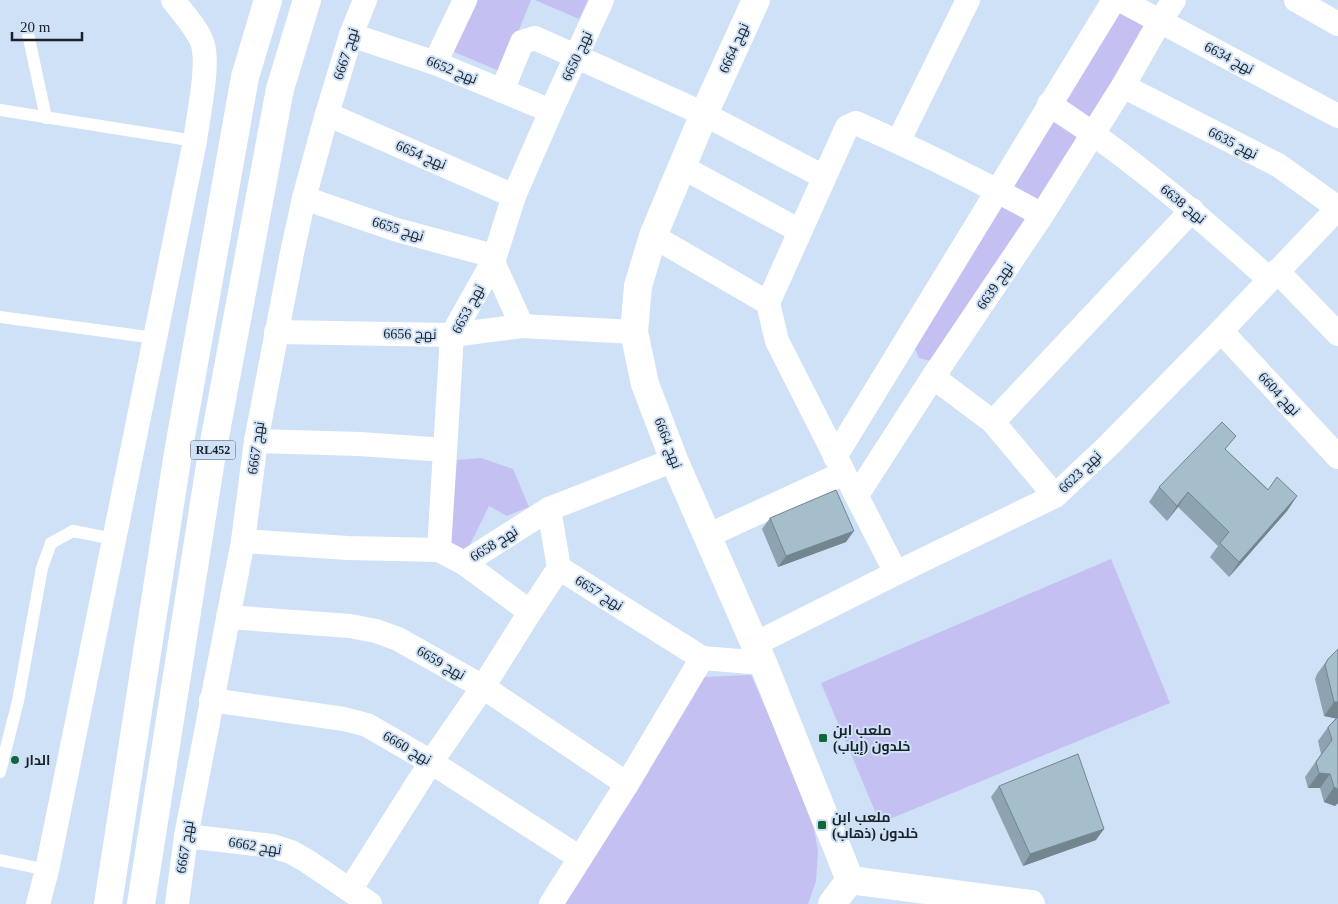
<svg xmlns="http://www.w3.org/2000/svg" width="1338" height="904" viewBox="0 0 1338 904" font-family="'Times New Roman',Cairo,serif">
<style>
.grass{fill:#c5c0f2}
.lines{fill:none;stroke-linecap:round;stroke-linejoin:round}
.service{stroke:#fff;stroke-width:12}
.minor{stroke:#fff;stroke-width:24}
.tertiary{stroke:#fff;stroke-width:28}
.trunk{stroke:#fff;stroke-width:28}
.wall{fill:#8da3af}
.shaded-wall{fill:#73858f}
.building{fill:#a4becc;stroke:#73858f}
.poi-dot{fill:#106739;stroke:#cee1f6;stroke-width:2}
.labels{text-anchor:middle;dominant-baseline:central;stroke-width:4;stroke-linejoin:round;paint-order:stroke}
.shield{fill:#cee1f6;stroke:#505b66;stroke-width:1}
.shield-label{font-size:12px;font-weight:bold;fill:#1a2128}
.street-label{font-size:14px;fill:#1a2128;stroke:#cee1f6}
.poi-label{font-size:14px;font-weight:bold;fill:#1a2128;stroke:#cee1f6;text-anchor:start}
</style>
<rect width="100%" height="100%" fill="#cee1f6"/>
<g class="grass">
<polygon points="478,0 531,0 502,72 454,52"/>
<polygon points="535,0 588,0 579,19"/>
<polygon points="1117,9 1151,27 1088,128 1056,107"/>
<polygon points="1048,119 1081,140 1039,208 1004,189"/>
<polygon points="997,200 1033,218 932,361 919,358 915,348"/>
<polygon points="481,458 513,469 529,507 507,516 489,506 467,551 451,542 457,460"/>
<polygon points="1111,559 1170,703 880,823 821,683"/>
<polygon points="751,675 811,812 818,851 816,881 808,904 564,904 704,677"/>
</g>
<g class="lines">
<g class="service">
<polyline points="27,29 46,118"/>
<polyline points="0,110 195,141"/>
<polyline points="0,317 155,338"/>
<polyline points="0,772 18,701 42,568 51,543 73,531 114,539"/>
<polyline points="0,860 47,870"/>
</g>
<g class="minor">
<polyline points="1120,0 1338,116"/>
<polyline points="1296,0 1338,24"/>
<polyline points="351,35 435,63 551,111"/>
<polyline points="435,63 465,0"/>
<polyline points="1123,86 1278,165 1338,208"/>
<polyline points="502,91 522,42 535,38 704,114 824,177"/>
<path d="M1049 104C1128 155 1199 216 1269 279"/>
<polyline points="327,114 514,196"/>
<polyline points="898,142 968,0"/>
<polyline points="682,167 800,231"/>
<polyline points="304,198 397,230 494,256"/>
<polyline points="653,236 768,303"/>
<polyline points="493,262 522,326"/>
<polyline points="1277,271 1338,334"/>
<polyline points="1221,331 1338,457"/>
<polyline points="276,332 452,335 522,326 634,332"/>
<polyline points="933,377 993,422 1055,496"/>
<polyline points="993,422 1192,210"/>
<polyline points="256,441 360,444 445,450"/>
<polyline points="835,457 1114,0"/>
<polyline points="849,481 896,573"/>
<polyline points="857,495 933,377 1042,215 1123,86 1160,21 1174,0"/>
<polyline points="549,509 559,568"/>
<path d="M707 536 844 473 777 341 768 303 847 127 856 123C920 151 982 182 1042 215"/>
<polyline points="243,541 348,548 439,550 464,563 530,612 559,568 702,658 763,663"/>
<polyline points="439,550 452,335 493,262 514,196 551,111 602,0"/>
<polyline points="464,563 549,509 674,460"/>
<polyline points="228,617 350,626 376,631 398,639 483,687 627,784"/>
<polyline points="755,644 896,573 1055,496 1109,445 1221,331 1338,208"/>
<polyline points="211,700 344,719 367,725 431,762 580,858"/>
<polyline points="186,836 272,846 291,852 307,861 370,904"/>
<polyline points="350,890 431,762 483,687 530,612"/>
<path d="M38 904 47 870 195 141C198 116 209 68 203 45 198 28 183 14 173 0"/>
<polyline points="177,904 186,836 243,541 256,441 292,253 304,198 327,114 351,35 365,0"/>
<polyline points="551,904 627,784 702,658"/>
</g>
<g class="tertiary">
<polyline points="756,0 704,114 653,236 638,286 634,332 645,384 674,460 763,663 850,880"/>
<polyline points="832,904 850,880 1031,904"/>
</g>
<g class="trunk">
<polyline points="108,904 178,453 245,77 268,0"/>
<polyline points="141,904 212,453 280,89 307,0"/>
</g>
</g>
<g class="wall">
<polygon points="1226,450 1268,489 1297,496 1287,511 1229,577 1210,557 1218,546 1178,507 1167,521 1149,502 1159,487"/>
<polygon points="770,518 846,542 778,567 762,529"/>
<polygon points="1338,649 1338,803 1335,806 1324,802 1320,788 1308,788 1305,777 1321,754 1318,741 1328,727 1336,718 1324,716 1315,679 1317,674 1328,659"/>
<polygon points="999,786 1096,840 1023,866 991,797"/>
</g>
<g class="shaded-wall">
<polygon points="1188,492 1178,507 1167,521 1177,506"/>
<polygon points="1297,496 1287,511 1229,577 1239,562"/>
<polygon points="854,531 846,542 778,567 786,556"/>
<polygon points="1334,702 1338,702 1338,719 1324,716"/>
<polygon points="1319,773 1330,774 1320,788 1308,788"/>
<polygon points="1334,787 1338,789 1338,803 1335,806 1324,802"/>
<polygon points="1104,829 1096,840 1023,866 1030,854"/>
</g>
<g class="building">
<polygon points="1222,422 1236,436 1225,449 1268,490 1277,477 1297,496 1239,562 1220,543 1229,532 1188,492 1177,506 1159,487"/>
<polygon points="836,490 854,531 786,556 770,518"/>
<polygon points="1338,649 1338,702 1334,702 1325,665 1328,659"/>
<polygon points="1338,717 1338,789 1334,787 1330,774 1319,773 1316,762 1332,740 1328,727"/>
<polygon points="1078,754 1104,829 1030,854 999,786"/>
</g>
<g class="poi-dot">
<rect x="818" y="733" width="10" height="10" rx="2.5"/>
<circle cx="15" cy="760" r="5"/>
<rect x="817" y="820" width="10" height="10" rx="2.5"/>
</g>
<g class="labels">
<rect class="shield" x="190.5" y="440.5" width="45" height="19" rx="4"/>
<g class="shield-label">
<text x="213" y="450">RL452</text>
</g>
<g class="street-label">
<text transform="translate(734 48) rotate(-66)">نهج 6664</text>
<text transform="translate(346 54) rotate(-72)">نهج 6667</text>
<text transform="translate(577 56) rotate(-65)">نهج 6650</text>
<text transform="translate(1229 58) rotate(28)">نهج 6634</text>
<text transform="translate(452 70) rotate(22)">نهج 6652</text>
<text transform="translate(1233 143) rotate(27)">نهج 6635</text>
<text transform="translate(421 155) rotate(23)">نهج 6654</text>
<text transform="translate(1183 204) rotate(39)">نهج 6638</text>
<text transform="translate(398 229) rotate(17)">نهج 6655</text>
<text transform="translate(995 286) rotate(-56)">نهج 6639</text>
<text transform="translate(468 309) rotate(-62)">نهج 6653</text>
<text transform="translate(410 334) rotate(1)">نهج 6656</text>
<text transform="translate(1279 394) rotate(47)">نهج 6604</text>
<text transform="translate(668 443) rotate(69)">نهج 6664</text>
<text transform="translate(256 448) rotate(-82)">نهج 6667</text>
<text transform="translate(1080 472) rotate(-44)">نهج 6623</text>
<text transform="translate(494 544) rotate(-32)">نهج 6658</text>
<text transform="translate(599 593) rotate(32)">نهج 6657</text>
<text transform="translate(441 663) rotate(30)">نهج 6659</text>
<text transform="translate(407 748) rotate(30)">نهج 6660</text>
<text transform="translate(255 846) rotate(9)">نهج 6662</text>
<text transform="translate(185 847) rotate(-81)">نهج 6667</text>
</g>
<g class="poi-label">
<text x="833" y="730">ملعب ابن<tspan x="833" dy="16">خلدون (إياب)</tspan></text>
<text x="25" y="760">الدار</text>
<text x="832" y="817">ملعب ابن<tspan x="832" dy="16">خلدون (ذهاب)</tspan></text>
</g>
</g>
<path d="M12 32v8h70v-8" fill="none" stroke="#1a2128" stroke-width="2.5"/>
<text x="20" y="32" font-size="15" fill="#1a2128" stroke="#cee1f6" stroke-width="4" paint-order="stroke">20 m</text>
</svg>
